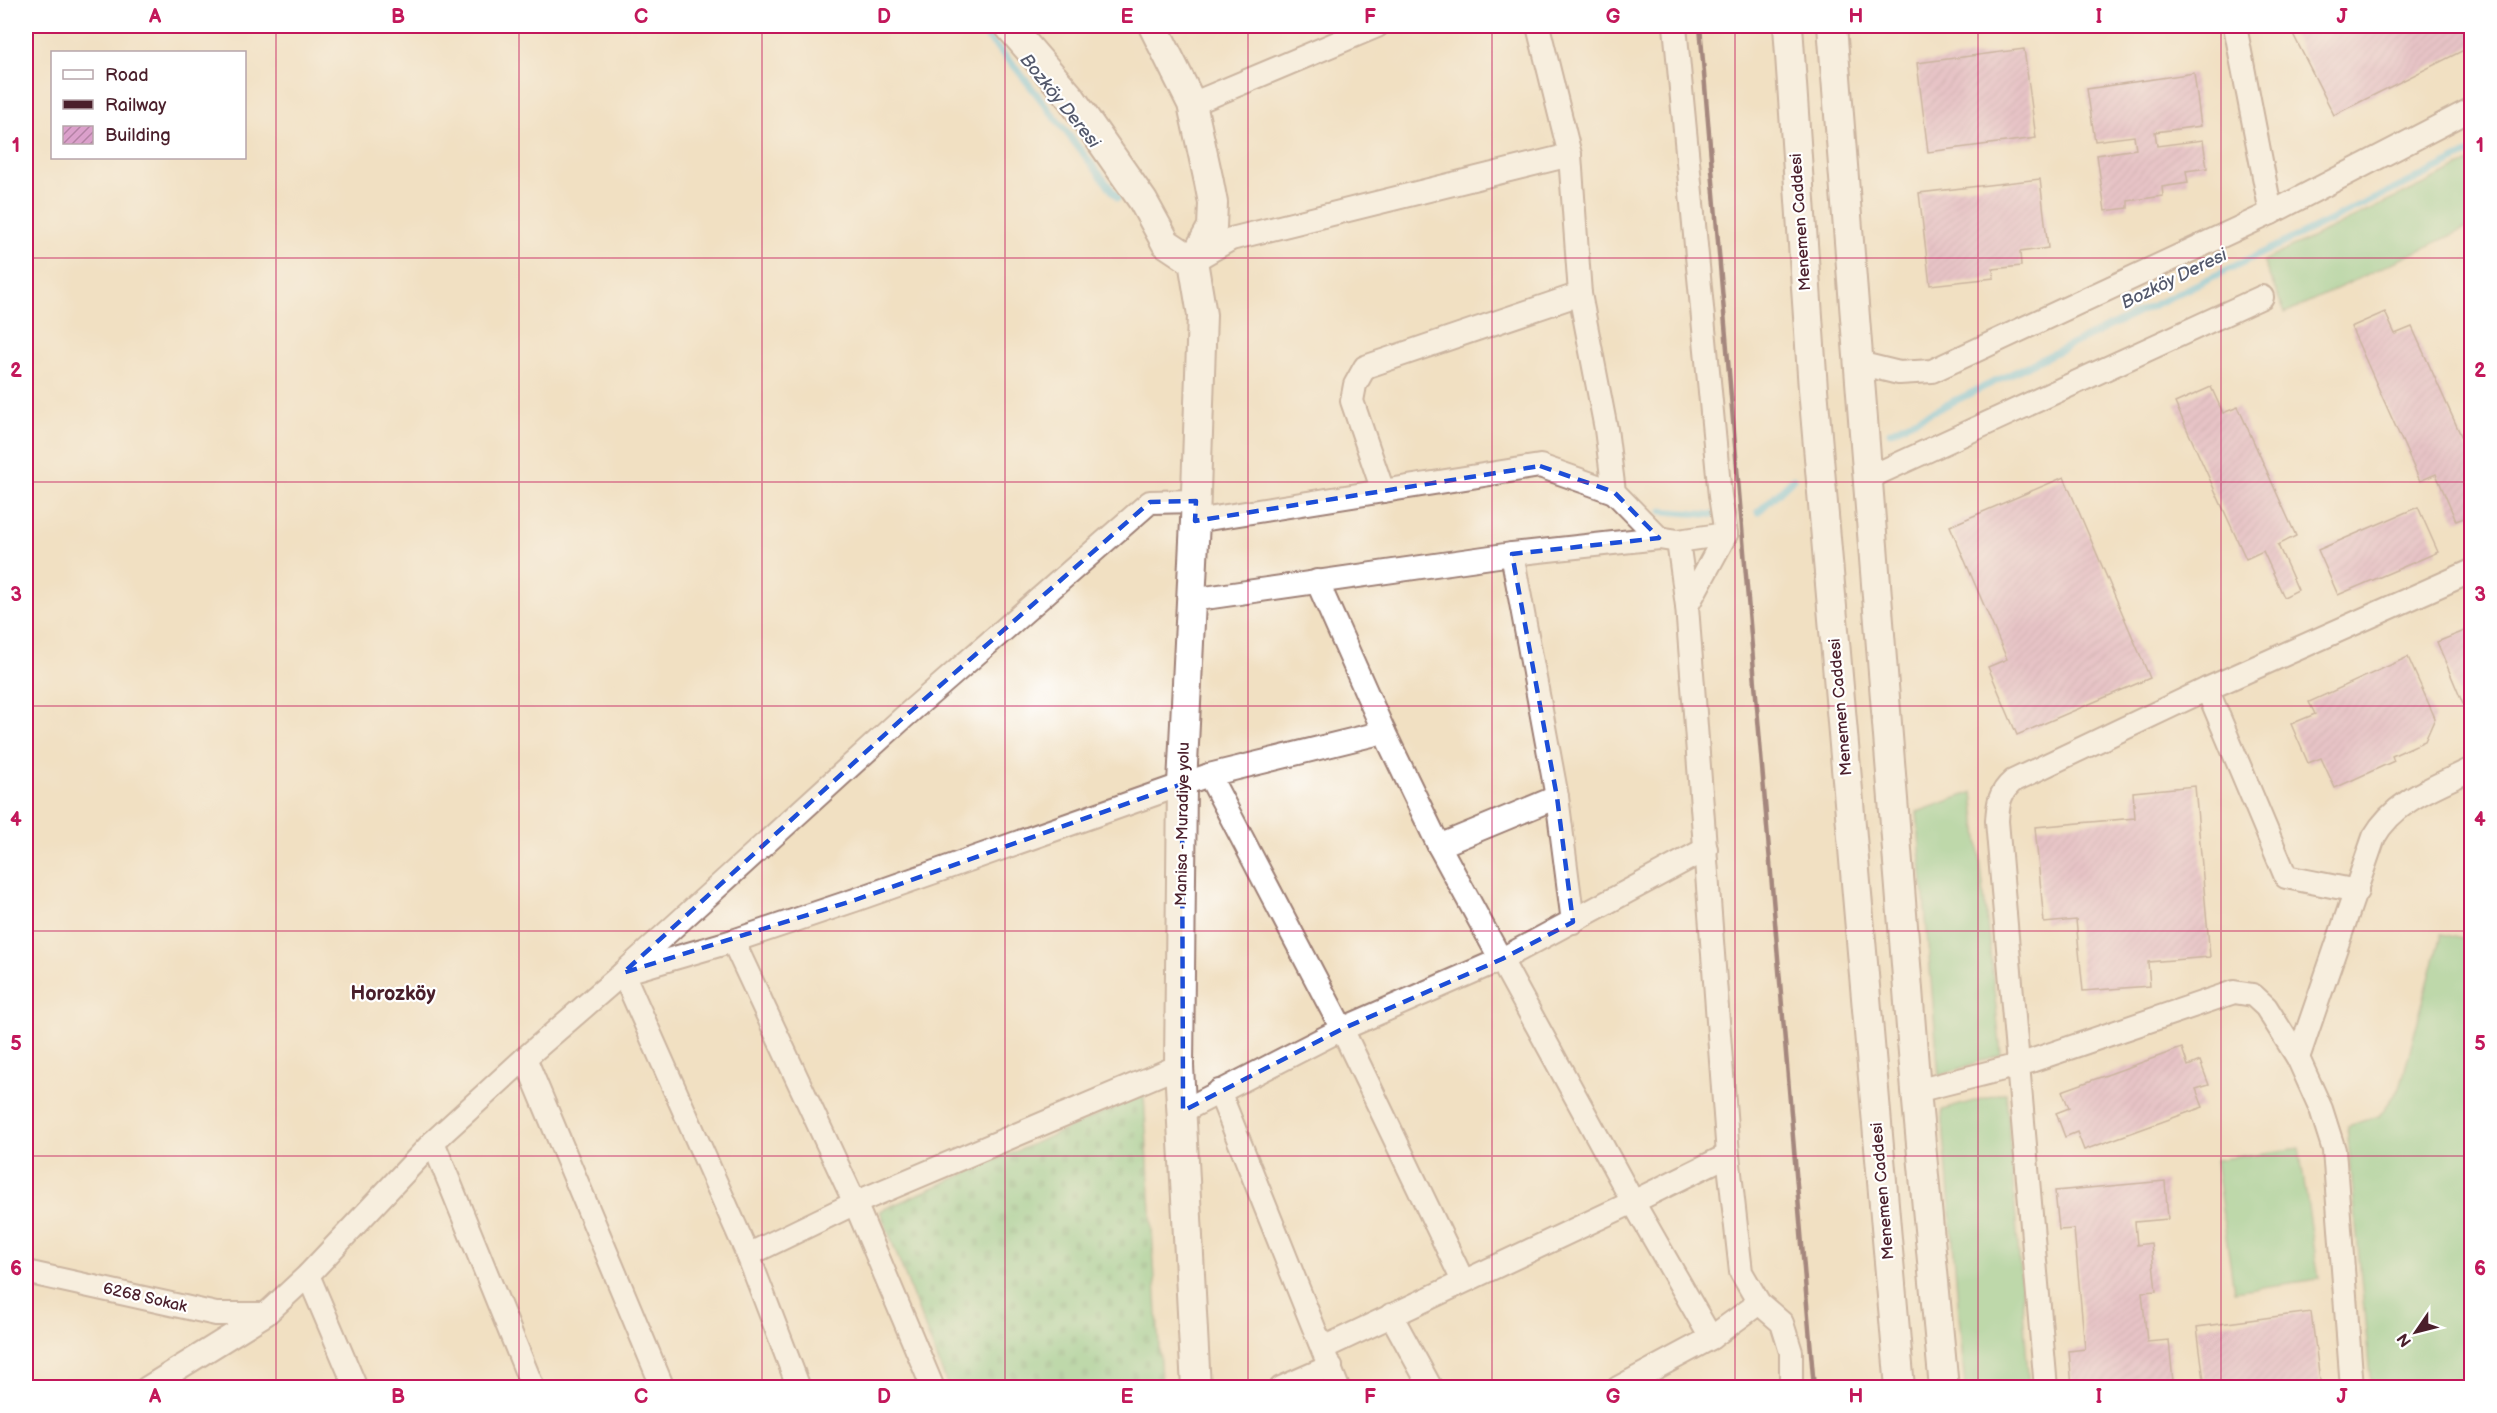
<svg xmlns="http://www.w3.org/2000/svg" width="2497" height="1413" viewBox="0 0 2497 1413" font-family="'Balsamiq Sans',sans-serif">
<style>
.grass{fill:#80ce8d;stroke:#65765c;stroke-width:1.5}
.cemetery{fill:url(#cemetery-stones);stroke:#65765c;stroke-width:1.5}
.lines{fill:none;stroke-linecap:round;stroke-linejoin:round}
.stream{stroke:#68c4e6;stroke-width:7}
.building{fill:url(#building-hatch)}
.minor-casing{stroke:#9e8076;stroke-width:26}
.major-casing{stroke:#9e8076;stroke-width:32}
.minor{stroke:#fff;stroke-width:22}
.major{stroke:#fff;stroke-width:28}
.rail{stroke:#4a1f2b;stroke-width:4.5}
.marked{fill:none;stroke:#1d4ed8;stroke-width:4.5;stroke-dasharray:12 8;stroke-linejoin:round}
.grid{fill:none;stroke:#c2185b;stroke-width:1.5;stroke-opacity:0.55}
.labels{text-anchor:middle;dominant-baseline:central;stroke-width:4.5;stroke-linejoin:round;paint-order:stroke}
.street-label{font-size:16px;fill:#4a1f2b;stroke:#fff}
.water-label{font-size:18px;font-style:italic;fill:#54596c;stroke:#fff}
.quarter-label{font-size:20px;font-weight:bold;fill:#4a1f2b;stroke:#fff}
.neatline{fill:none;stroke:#c2185b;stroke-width:2}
.grid-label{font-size:20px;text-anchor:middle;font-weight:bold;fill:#c2185b}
</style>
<defs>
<pattern id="cemetery-stones" width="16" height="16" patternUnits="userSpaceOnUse" patternTransform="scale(1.5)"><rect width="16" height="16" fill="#80ce8d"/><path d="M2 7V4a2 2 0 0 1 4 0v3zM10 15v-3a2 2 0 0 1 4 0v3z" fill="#70b07a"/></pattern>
<pattern id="building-hatch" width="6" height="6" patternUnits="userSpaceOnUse" patternTransform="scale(1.5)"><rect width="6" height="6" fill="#dba0cb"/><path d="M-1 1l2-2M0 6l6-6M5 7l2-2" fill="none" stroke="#b482a5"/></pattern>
</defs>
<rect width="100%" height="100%" fill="#fff"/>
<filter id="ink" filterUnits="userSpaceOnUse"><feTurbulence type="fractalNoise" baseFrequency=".0167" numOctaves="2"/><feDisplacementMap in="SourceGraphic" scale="12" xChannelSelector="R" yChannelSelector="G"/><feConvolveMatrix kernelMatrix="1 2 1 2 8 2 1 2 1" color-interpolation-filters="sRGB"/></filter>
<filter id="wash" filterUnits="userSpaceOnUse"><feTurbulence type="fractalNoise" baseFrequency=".008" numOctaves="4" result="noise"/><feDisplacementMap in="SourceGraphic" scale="24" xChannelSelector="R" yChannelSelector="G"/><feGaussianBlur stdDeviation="1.35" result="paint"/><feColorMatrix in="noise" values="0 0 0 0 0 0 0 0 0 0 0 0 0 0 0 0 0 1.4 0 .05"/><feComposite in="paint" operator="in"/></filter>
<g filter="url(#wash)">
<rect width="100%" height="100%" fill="#f1e0c2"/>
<g class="grass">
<polygon points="2471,162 2471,226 2285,313 2263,261"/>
<polygon points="1973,792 2001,1054 1939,1076 1917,812"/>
<polygon points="2441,934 2468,940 2471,937 2471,1387 2371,1387 2347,1126 2379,1116 2400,1088"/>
<polygon points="2006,1092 2029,1387 1965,1387 1942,1110"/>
<polygon points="2299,1148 2319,1279 2234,1291 2215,1160"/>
</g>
<polygon class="cemetery" points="1144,1095 1161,1380 1142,1388 948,1387 880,1211"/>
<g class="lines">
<g class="stream">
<polyline points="977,26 1016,68 1118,198"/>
<polyline points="1890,432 2472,152"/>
<polyline points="1662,511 1714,515"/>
<polyline points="1758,512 1793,479"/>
</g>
</g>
<g id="blocks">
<g class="building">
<polygon points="2289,26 2472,26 2472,46 2334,115"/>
<polygon points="2024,49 2036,138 1928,152 1917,63"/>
<polygon points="2194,73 2201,126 2155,132 2157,146 2203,140 2207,168 2186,171 2188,183 2162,187 2163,196 2128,201 2128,208 2105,211 2097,155 2136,149 2134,136 2095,141 2087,89"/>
<polygon points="2040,179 2048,248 2020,252 2021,266 1993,269 1994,278 1930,285 1919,193"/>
<polygon points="2385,312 2395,334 2412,327 2472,460 2472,515 2456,521 2436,474 2420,481 2351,327"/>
<polygon points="2211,387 2223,413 2238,407 2296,536 2278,545 2298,590 2284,597 2263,551 2246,559 2175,403"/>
<polygon points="2064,477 2150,678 2017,735 1988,667 2007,659 1950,526"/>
<polygon points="2418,507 2438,552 2338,595 2318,550"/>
<polygon points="2472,628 2472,700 2463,704 2437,642"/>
<polygon points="2408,657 2435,718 2425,741 2392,756 2394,761 2335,788 2321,758 2308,763 2291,724 2315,714 2309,702"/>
<polygon points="2195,786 2210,957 2148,962 2150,986 2083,991 2076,920 2044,923 2035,827 2135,818 2133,792"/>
<polygon points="2182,1048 2188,1066 2200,1061 2209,1085 2196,1089 2203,1107 2084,1150 2077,1132 2065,1137 2056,1113 2069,1108 2062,1091"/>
<polygon points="2165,1181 2168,1219 2135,1222 2137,1245 2151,1243 2156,1291 2142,1292 2147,1342 2169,1340 2173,1382 2109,1388 2072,1388 2069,1351 2085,1349 2074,1229 2059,1230 2055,1191"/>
<polygon points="2311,1312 2321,1388 2205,1388 2197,1327"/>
</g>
</g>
</g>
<g filter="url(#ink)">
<use href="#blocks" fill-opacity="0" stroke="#9e8076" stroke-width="1.5"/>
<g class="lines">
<g class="minor-casing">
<g id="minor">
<polyline points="1538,26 1570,155 1580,294 1606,429 1614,492 1659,538"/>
<polyline points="1675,26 1720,496 1726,534 1687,606 1728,1155 1741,1272 1759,1303 1782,1323 1791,1352 1791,1388"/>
<polyline points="2235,26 2271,213"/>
<polyline points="1192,104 1377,26"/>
<polyline points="1193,261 1231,239 1570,155"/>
<polyline points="1858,363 1899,373 1932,371 2271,213 2472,109"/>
<polyline points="1868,478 2262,297"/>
<polyline points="1383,491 1352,401 1355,385 1365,367 1580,294"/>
<polyline points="1195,521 1540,466 1614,492"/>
<polyline points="1678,541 1726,534"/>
<polyline points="1512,554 1557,797 1573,922"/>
<polyline points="1317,581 1384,732 1439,846 1633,1202 1711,1338"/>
<polyline points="1191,600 1512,554 1659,538 1678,541 1687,606"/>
<polyline points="2207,689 2286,877 2357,891"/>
<polyline points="1209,775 1342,1029 1463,1281"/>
<polyline points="1439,846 1557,797"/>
<polyline points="733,941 855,1203 933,1388"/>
<polyline points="525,1058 663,1388"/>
<path d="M2298 1058 2374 837C2395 800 2435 787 2472 769"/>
<polyline points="1219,1091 1338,1388"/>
<polyline points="1916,1091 2019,1065 2234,992 2253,995 2266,1007 2298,1058 2321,1109 2334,1150 2352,1388"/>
<polyline points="1183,1111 1342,1029 1502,959 1706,849"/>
<polyline points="433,1142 533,1388"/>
<polyline points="748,1255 855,1203 1179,1066"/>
<polyline points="26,1272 216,1314 265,1314"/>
<polyline points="308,1275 356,1388"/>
<polyline points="1391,1315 1431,1388"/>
<polyline points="1323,1348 1633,1202 1728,1155"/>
<polyline points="147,1388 266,1314 308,1275 433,1142 525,1058 623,973 903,718 1150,502 1196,501"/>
<polyline points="799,1388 748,1255 623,973 733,941 855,900 1209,775 1384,732"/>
<polyline points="1281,1388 1331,1366"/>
<polyline points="1618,1388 1711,1338 1759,1303"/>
<path d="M2046 1388 1997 821C1998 804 1999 793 2013 781L2207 689 2472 571"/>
</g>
</g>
<g class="major-casing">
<g id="major">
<polyline points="1009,26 1071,98 1143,201 1166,243 1193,261"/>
<polyline points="1153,26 1192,104 1209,182 1213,203 1212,227 1193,261"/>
<polyline points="1788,26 1813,389 1900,1388"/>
<polyline points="1832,26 1916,1091 1944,1388"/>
<polyline points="1193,261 1202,315 1195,521 1182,784 1179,1066 1196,1388"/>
</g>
</g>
<use href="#minor" class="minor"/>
<use href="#major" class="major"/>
<polyline class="rail" points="1700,26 1814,1388"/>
</g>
</g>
<path d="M0 0H2497V1413H0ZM1540 466 1614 492 1659 538 1512 554 1557 797 1573 922 1502 959 1342 1029 1183 1111 1182 784 855 900 623 973 903 718 1150 502 1196 501 1195 521Z" fill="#f1e0c2" fill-opacity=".55" fill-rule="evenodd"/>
<path class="marked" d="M1540 466 1614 492 1659 538 1512 554 1557 797 1573 922 1502 959 1342 1029 1183 1111 1182 784 855 900 623 973 903 718 1150 502 1196 501 1195 521Z"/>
<path class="grid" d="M276 26V1388M519 26V1388M762 26V1388M1005 26V1388M1248 26V1388M1492 26V1388M1735 26V1388M1978 26V1388M2221 26V1388M26 258H2472M26 482H2472M26 706H2472M26 931H2472M26 1156H2472"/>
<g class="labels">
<g class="street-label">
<text transform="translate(1801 222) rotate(-94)">Menemen Caddesi</text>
<text transform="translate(1841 707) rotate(-95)">Menemen Caddesi</text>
<text transform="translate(1183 824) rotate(-89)">Manisa - Muradiye yolu</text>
<text transform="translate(1883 1191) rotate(-95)">Menemen Caddesi</text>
<text transform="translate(145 1298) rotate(13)">6268 Sokak</text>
</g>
<g class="water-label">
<text transform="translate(1060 101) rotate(51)">Bozköy Deresi</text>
<text transform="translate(2174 279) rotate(-26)">Bozköy Deresi</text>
</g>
<g class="quarter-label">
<text x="393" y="994">Horozköy</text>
</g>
</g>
<rect width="2497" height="1413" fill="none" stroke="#fff" stroke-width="66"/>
<rect x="51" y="51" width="195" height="108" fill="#ffffff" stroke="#b7a5aa" stroke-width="1.5"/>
<rect x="63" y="70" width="30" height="9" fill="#ffffff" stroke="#b7a5aa" stroke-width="1.5"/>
<text x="105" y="81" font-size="18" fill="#4a1f2b">Road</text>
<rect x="63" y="100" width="30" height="9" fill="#4a1f2b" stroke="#b7a5aa" stroke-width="1.5"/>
<text x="105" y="111" font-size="18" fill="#4a1f2b">Railway</text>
<rect x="63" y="126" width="30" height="18" fill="url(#building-hatch)" stroke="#b7a5aa" stroke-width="1.5"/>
<text x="105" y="141" font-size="18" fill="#4a1f2b">Building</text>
<g transform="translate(2416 1332) rotate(235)" stroke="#ffffff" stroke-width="4.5" paint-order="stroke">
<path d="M0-4.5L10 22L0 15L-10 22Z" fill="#4a1f2b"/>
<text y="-9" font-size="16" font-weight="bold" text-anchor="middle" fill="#4a1f2b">N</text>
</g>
<rect x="33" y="33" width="2431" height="1347" class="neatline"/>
<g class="grid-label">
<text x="155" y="23">A</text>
<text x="398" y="23">B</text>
<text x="641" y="23">C</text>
<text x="884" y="23">D</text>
<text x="1127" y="23">E</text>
<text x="1370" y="23">F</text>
<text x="1613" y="23">G</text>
<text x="1856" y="23">H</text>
<text x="2099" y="23">I</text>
<text x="2342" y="23">J</text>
<text x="16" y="152">1</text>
<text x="2480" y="152">1</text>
<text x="16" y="377">2</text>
<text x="2480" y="377">2</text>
<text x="16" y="601">3</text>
<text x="2480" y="601">3</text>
<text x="16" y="826">4</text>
<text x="2480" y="826">4</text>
<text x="16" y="1050">5</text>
<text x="2480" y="1050">5</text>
<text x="16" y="1275">6</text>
<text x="2480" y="1275">6</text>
<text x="155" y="1403">A</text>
<text x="398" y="1403">B</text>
<text x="641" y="1403">C</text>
<text x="884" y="1403">D</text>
<text x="1127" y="1403">E</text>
<text x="1370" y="1403">F</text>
<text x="1613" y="1403">G</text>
<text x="1856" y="1403">H</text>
<text x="2099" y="1403">I</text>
<text x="2342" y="1403">J</text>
</g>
</svg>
